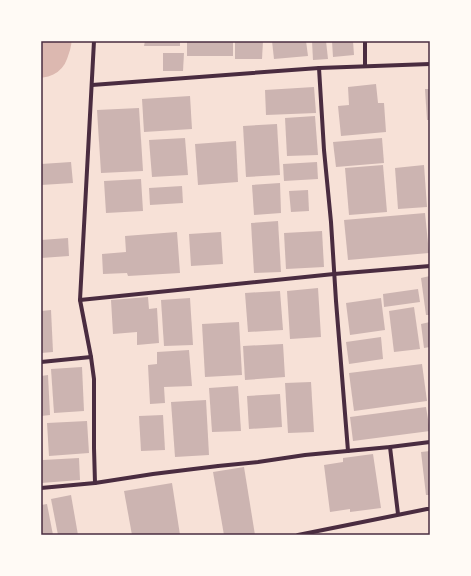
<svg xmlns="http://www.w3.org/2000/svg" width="471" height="576" viewBox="0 0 471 576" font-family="Cabin,sans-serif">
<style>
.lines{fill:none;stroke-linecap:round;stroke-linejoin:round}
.river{stroke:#dcb8b0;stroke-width:55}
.building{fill:#ccb4b1}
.minor{stroke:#4a2c40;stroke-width:4}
.neatline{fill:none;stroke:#4a2c40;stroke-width:1.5}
</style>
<rect width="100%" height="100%" fill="#f7e1d7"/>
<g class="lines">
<polyline class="river" points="41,50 44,41"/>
</g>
<g class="building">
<polygon points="145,41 180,41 180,46 144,46"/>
<rect x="187" y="41" width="46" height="15"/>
<polygon points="235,41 263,41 262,59 235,59"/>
<polygon points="272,41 306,41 308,56 274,59"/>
<polygon points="312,41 326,41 328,59 313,60"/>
<polygon points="332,41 353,41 354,55 333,57"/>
<polygon points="163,53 184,53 183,71 163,71"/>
<polygon points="376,84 378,103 384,103 386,132 341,136 338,106 349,105 348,87"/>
<polygon points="314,87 316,113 266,115 265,90"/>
<polygon points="425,89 430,89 430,120 427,120"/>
<polygon points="190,96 192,129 144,132 142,99"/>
<polygon points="139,108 143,171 101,173 97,110"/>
<polygon points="315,116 318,155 287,156 285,118"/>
<polygon points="277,124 280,175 246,177 243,126"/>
<polygon points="185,138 188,175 152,177 149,140"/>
<polygon points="382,138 384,163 336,167 333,142"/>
<polygon points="236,141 238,182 198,185 195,144"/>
<polygon points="71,162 73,183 41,185 41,164"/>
<polygon points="317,162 318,179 284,181 283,164"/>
<polygon points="383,165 387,212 349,215 345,168"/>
<polygon points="424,165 427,207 398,209 395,168"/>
<polygon points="141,179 143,211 106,213 104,181"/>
<polygon points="280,183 281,213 254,215 252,185"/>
<polygon points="182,186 183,203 150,205 149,188"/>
<polygon points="308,190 309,211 291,212 289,191"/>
<polygon points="425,213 429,253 348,260 344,220"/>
<polygon points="278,221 281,272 254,273 251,223"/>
<polygon points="322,231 324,267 286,269 284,233"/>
<polygon points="177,232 180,273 128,276 127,273 103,274 102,254 126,252 125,236"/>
<polygon points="221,232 223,264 191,266 189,234"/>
<polygon points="68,238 69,256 41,258 41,240"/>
<polygon points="430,276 430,315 426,315 421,278"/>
<polygon points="318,288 321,337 290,339 287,291"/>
<polygon points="418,289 420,302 384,307 383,294"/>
<polygon points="280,291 283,330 248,332 245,293"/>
<polygon points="148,297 149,309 157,308 159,343 137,345 137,332 113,334 111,300"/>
<polygon points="190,298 193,345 164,346 161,300"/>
<polygon points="381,298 385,330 350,335 346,303"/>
<polygon points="414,307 420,349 394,352 389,311"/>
<polygon points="51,310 53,352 41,353 41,311"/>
<polygon points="239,322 242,375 205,377 202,324"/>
<polygon points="430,322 430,347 424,348 421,324"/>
<polygon points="381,337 383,359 349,364 346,342"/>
<polygon points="283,344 285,377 245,380 243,346"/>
<polygon points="189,350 192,386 164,387 165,403 150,404 148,365 157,364 157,352"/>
<polygon points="422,364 427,401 354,411 349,373"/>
<polygon points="82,367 84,411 54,413 51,369"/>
<polygon points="48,375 50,415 41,416 41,376"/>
<polygon points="311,382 314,432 288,433 285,383"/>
<polygon points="238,386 241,431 212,432 209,388"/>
<polygon points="280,394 282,427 249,429 247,396"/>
<polygon points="206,400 209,455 175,457 171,402"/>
<polygon points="426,407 430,431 353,441 350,417"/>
<polygon points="163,415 165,450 141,451 139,416"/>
<polygon points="87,421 89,453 49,456 47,423"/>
<polygon points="41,437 42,437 43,460 79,458 80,480 41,483"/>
<polygon points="430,451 430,495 426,495 421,452"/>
<polygon points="373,454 381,508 350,512 350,509 330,512 324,465 343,462 343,458"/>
<polygon points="244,467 255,535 224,535 213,472"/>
<polygon points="172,483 180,535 132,535 124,491"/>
<polygon points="71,495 78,535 58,535 51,499"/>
<polygon points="47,504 53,535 41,535 41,505"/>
</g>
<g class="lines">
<g class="minor">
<polyline points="94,41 80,300 334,274 430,266"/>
<polyline points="365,66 365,41"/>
<polyline points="319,68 324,150 331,222 336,301 348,451"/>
<polyline points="92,85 319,68 430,64"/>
<polyline points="80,300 91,357 94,379 94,448 95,483"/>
<polyline points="41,362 91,357"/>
<polyline points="390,447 398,514"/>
<polyline points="41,488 95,483 153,474 218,466 258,462 305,455 390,447 430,442"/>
<polyline points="298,535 427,509 430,509"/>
</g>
</g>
<rect width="471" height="576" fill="none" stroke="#fffaf5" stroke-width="84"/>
<rect x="42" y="42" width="387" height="492" class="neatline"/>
</svg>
